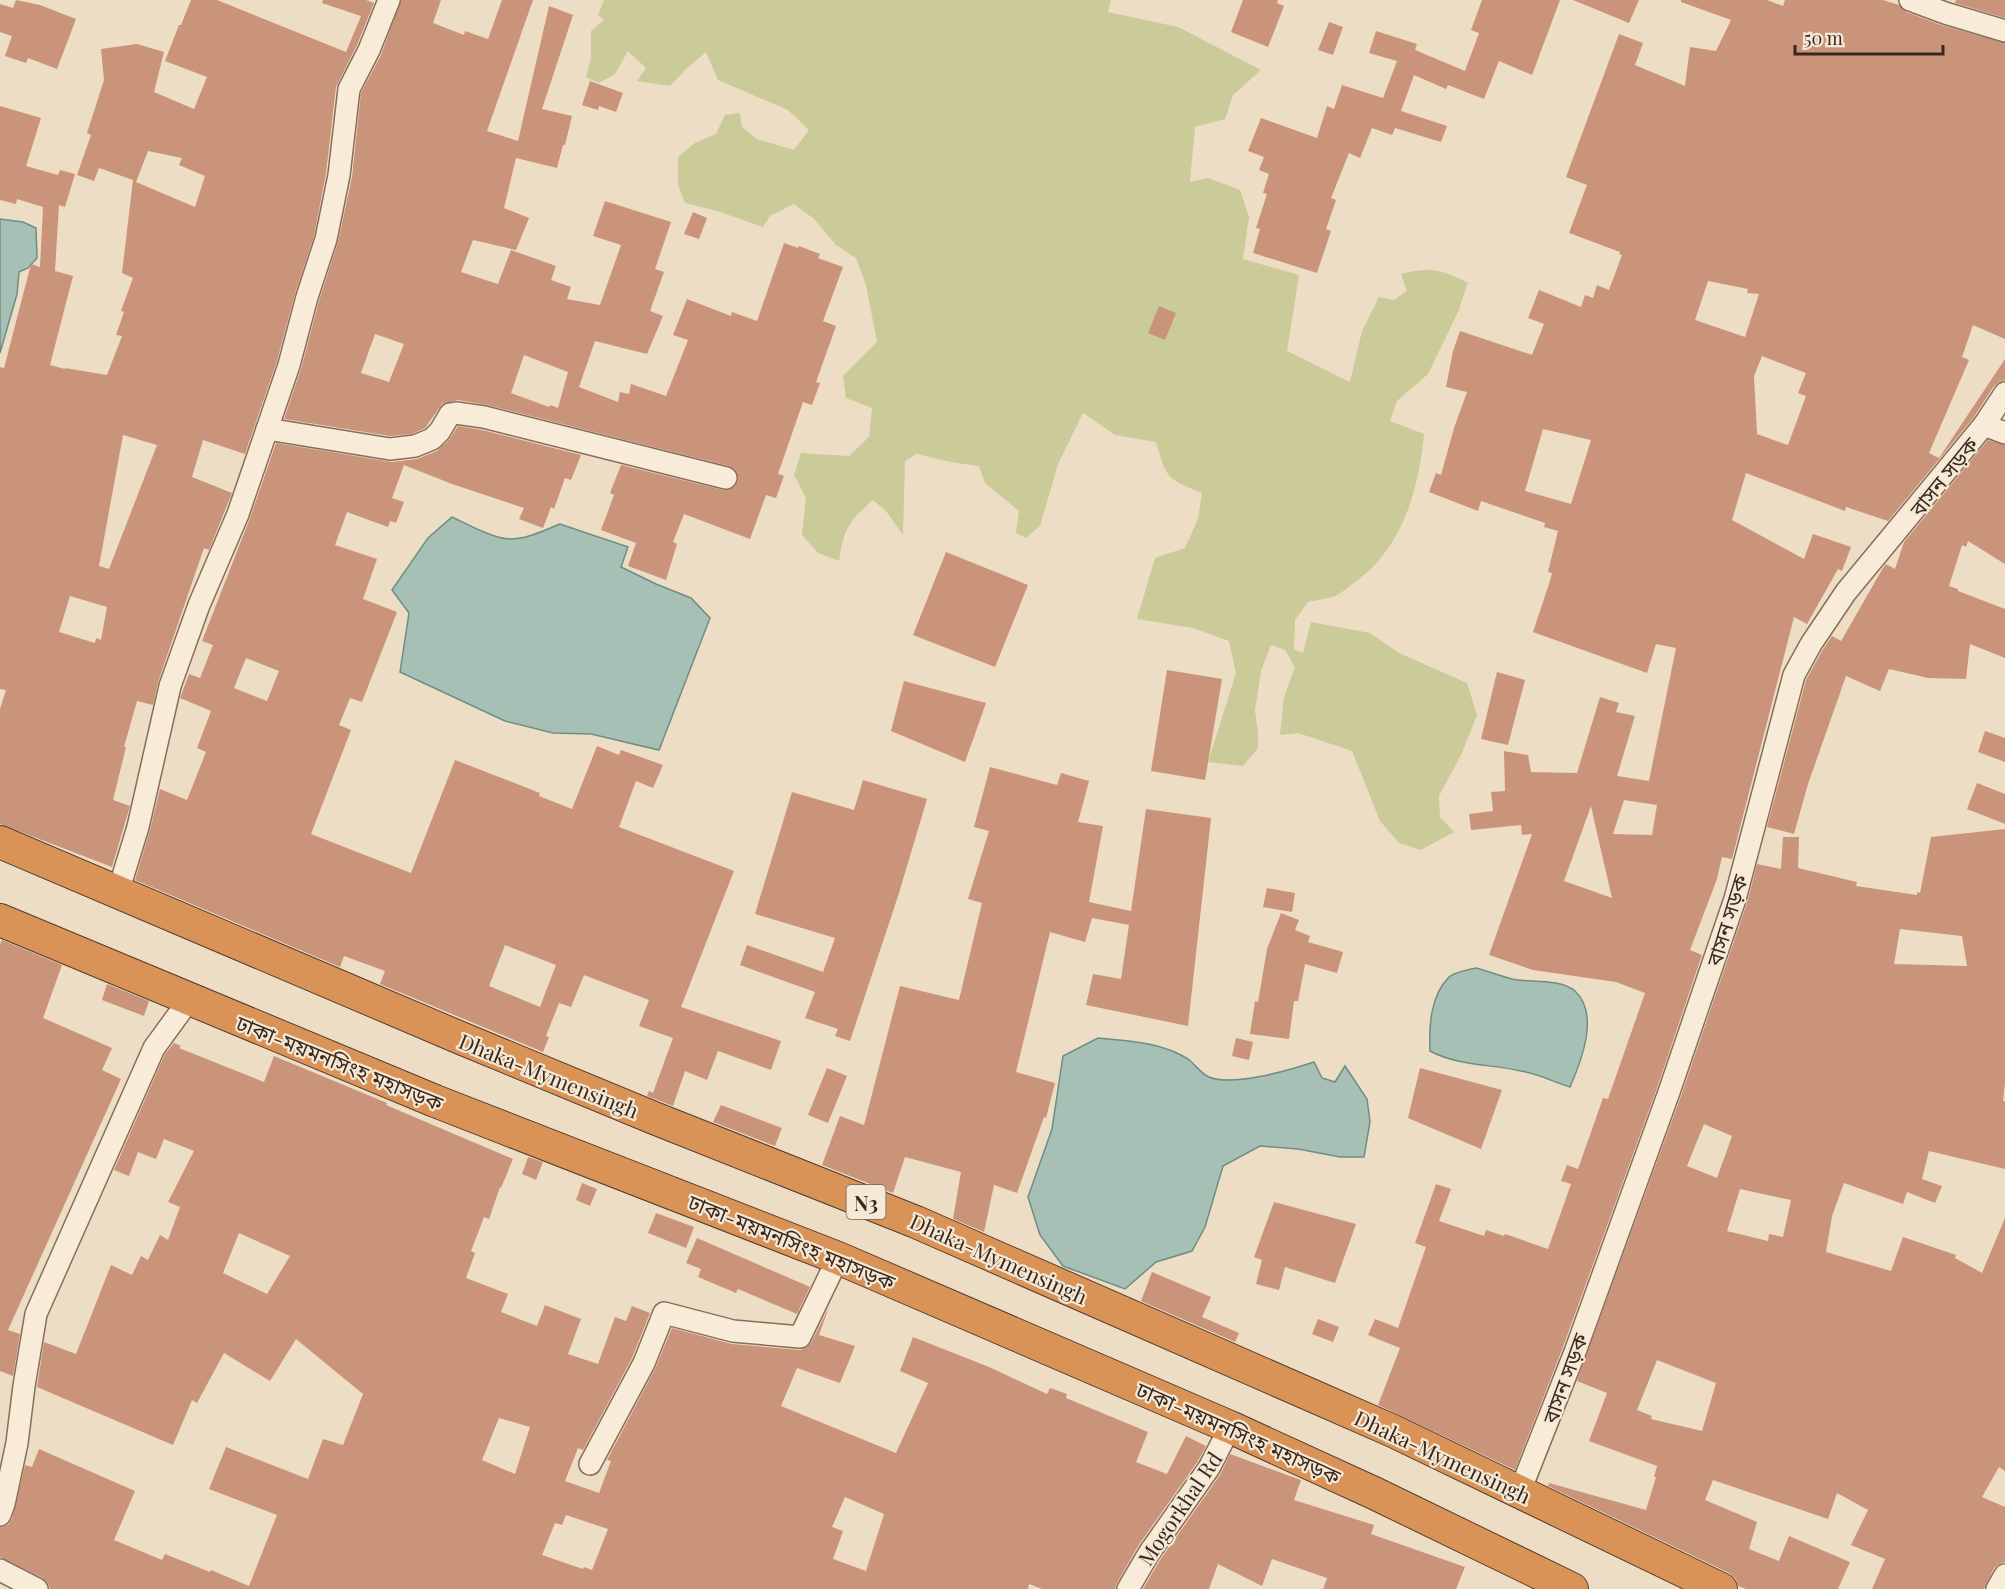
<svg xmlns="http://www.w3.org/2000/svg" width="2005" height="1589" viewBox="0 0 2005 1589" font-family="'Playfair Display','Noto Sans Bengali',serif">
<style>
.green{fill:#cacb98}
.water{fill:#a6c0b6;stroke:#6d8e83;stroke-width:1.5}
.building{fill:#ca947b;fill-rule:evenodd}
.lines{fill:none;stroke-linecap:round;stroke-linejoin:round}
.minor-casing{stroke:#876e5b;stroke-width:24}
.highway-casing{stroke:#553d2f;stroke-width:34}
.minor{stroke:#f8ebd7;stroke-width:21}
.highway{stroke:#da9357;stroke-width:32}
.labels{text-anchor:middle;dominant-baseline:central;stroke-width:4.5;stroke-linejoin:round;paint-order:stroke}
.shield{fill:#f5e8d4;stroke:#716255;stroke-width:1.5}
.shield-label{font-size:20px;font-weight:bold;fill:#38281f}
.street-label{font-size:21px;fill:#38281f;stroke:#f5e8d4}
</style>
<rect width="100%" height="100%" fill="#edddc4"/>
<path class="green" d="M604 0H1111L1108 12 1178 27 1261 70 1233 95 1225 119 1195 127 1190 182 1208 178 1240 190 1249 217 1243 259 1299 275 1287 351 1350 382 1362 331 1379 297 1394 300 1407 291 1401 274C1431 267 1441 269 1468 283L1458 312 1428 374 1397 401 1390 421 1424 434C1419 490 1402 549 1354 583 1348 587 1342 593 1335 596 1327 599 1316 600 1308 602L1295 620 1294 649 1303 653 1311 622 1370 633 1399 653 1467 683 1477 715 1462 753 1439 796 1440 817 1454 832 1421 850 1399 843 1380 821 1352 751 1298 733 1280 735 1284 697 1295 667 1285 650 1271 645 1261 671 1255 710 1258 733V748L1243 766 1208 762 1236 673 1229 641 1193 628 1137 619 1155 558 1185 548 1198 519 1202 493C1166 478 1167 479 1156 442L1115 435 1083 413 1058 464 1040 526 1026 538 1016 533 1019 511 985 483 979 466 950 462 917 454 905 461 903 535 886 511 873 500C848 522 844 529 839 561L818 553 802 535 806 498 794 475 801 453 849 456 869 437 872 408 846 398 843 376 877 342 866 285 856 258 836 245 814 219 794 204 770 216 763 227 717 211 685 203 678 185V157L695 143 716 134 725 115 740 113 742 127 757 139 794 150 809 130 788 110 718 80 706 52 688 67 670 86 637 81 646 68 628 51 615 74 599 83 586 77 591 58V31L604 20 598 15Z"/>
<g class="water">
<polygon points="0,219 23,222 36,228 37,258 28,268 19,272 17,294 0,353"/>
<path d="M452 517C467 524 494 539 510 539 527 539 545 530 560 524L628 547 621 567 656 584 691 598 710 618 659 750 591 734 553 733 505 721 400 672 409 613 392 590 428 538Z"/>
<path d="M1476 968C1488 971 1500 976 1512 979 1530 983 1559 978 1575 991 1600 1014 1581 1062 1570 1087 1554 1082 1538 1074 1521 1071 1491 1064 1458 1066 1430 1051 1429 1027 1430 996 1449 977 1454 972 1468 970 1476 968Z"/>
<path d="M1098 1038C1129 1041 1161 1042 1188 1059 1195 1064 1201 1074 1209 1077 1232 1087 1290 1070 1314 1062L1322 1078 1335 1082 1345 1066 1367 1099 1370 1122 1364 1157H1340L1298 1149 1260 1146 1223 1166 1205 1227 1192 1251 1156 1262 1125 1289 1063 1266 1040 1235 1028 1197 1052 1129 1063 1056Z"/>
</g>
<g class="building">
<polygon points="16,0 40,5 76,19 57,69 28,58 26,63 5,56 12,36 0,32 0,4 13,8"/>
<path d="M191 0H217L346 52 361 16 322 3 323 0H366L374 3 357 45 336 87 326 173 314 236 295 294 277 361 245 454 203 440 192 477 232 493 209 550 204 548 158 682 153 705 137 701 124 747H126L113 800 130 806 112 867 0 824V709L6 690 0 689V367L4 368 31 264 40 267 43 207 17 199 16 204 0 200V106L41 118 26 166 58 175 60 170 75 174 65 207 59 205 55 271 73 276 50 365 65 369V368L107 375 122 336 116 335 124 312 121 311 133 278 122 273 133 180 99 168 94 181 77 175 91 135 87 133 104 80 101 49 137 44 164 52 154 92 194 109 207 77 165 61 179 25H181ZM148 151 182 158 179 165 205 176 195 207 136 182ZM123 435 157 445 109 569 99 566ZM70 596 107 607 101 640 96 638 95 643 59 632Z"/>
<path d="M401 0H441L433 23 464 35 465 31 488 39 502 0H533L487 131 518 141 549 6 573 15 542 109 572 116 565 145H563L557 168 516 158 504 208 529 218 516 250 473 240 461 272 498 284 511 250 556 266 551 280 571 287 567 299 600 305 621 245 593 236 605 201 671 222 655 269 664 272 650 311 663 316 647 354 595 341 579 387 618 402 620 392 629 394 631 384 666 396 688 340 673 335 687 299 731 316 732 312 757 321 784 243 798 248 799 246 820 254 818 258 843 267 823 321 836 326 816 382 820 383 812 405 803 402 778 474 784 476 776 498 766 495 750 539 684 514 673 542 677 544 666 580 628 566 636 543 601 530 614 495 610 493 621 465 723 490 735 487 738 481 735 469 729 466 487 405 458 400 442 404 425 428 412 434 390 436 284 419 301 369 319 301 338 242 352 177 361 93 381 55ZM375 334 404 344 389 382 361 373ZM524 355 568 372 558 408 550 405 549 407 511 393Z"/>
<polygon points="1243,0 1278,0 1277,3 1284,6 1268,47 1231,32"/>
<polygon points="1482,0 1560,0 1532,75 1499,61 1484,99 1448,85 1446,89 1414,75 1401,111 1447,126 1441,142 1395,128 1392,135 1372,128 1360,158 1349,153 1331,198 1336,200 1326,229 1331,231 1317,273 1253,253 1260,229 1256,228 1267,194 1263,193 1269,174 1259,170 1264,157 1248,151 1261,118 1317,138 1327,106 1334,109 1342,85 1383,98 1397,61 1369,53 1376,31 1417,44 1415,50 1465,71 1479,33 1471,30"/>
<polygon points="1573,0 1639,0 1629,23"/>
<path d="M1681 0H1767L1783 6 1785 0H1883L1899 5 1906 12 1941 25 2005 43V339L1973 325 1962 357 1969 360 1929 453 1939 458 2005 359V380L1999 382 1994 386 1974 417 1888 521 1846 507 1845 511 1746 473 1732 520 1804 559 1813 534 1851 547 1842 571 1838 569 1807 624 1794 617 1732 859 1722 857 1717 879 1690 950 1702 955 1657 1088 1563 1347 1515 1470 1378 1405 1400 1348 1368 1335 1375 1319 1398 1328 1426 1247 1415 1243 1436 1184 1451 1189 1439 1221 1484 1236 1486 1230 1504 1236 1505 1234 1548 1249 1571 1184 1561 1181 1567 1165 1578 1169 1603 1098 1608 1099 1645 993 1616 982 1533 970 1489 955 1532 834 1522 835 1521 825 1471 830 1469 814 1493 811 1491 792 1505 791 1504 751 1528 755 1531 772 1577 773 1600 697 1619 703 1616 712 1635 716 1617 776 1649 781 1676 648 1656 644 1647 673 1533 632 1550 581 1552 573 1548 572 1558 531 1544 527 1545 523 1481 501 1478 511 1429 492 1436 473 1441 475 1454 428 1467 392 1446 387 1453 351 1460 331 1532 355 1544 324 1528 318 1539 290 1581 307 1585 295 1593 298 1597 285 1609 290 1622 255 1619 254 1620 252 1569 233 1587 185 1566 177 1619 34 1643 43 1635 65 1685 86 1690 47 1716 51 1731 20 1681 2ZM1708 281 1748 289 1747 293 1759 294 1745 337 1695 320ZM1762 356 1806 373 1798 393 1806 396 1788 445 1757 434 1754 376ZM1543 429 1591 440 1571 504 1525 491ZM1624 800 1657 805 1652 835 1613 834ZM1591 806 1597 833 1612 898 1564 881Z"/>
<polygon points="1956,0 2005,0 2005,18 1955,3"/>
<polygon points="1329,22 1343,27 1333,55 1318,50"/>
<polygon points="590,81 623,93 616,112 599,106 598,110 582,105"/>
<polygon points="693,212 707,218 699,239 684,234"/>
<polygon points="1159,306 1176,313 1165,340 1148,333"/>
<path d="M458 426 482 430 581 455 571 480 565 478 554 509 551 507 543 528 519 519 524 508 452 484 404 465 392 498 404 502 396 523 390 521 388 527 347 512 335 545 377 559 363 599 397 612 362 702 350 698 339 725 351 730 311 834 411 873 455 760 540 793 539 796 572 809 597 746 619 755 621 750 663 765 653 788 636 781 619 827 734 871 681 1007 781 1041 771 1070 718 1051 707 1080 685 1071 673 1106 647 1096 649 1091 653 1093 673 1038 639 1026 649 1000 584 975 571 1007 559 1003 546 1036 549 1037 543 1052 380 984 385 971 344 956 340 967 135 880 150 830 160 789 187 800 206 752 197 748 211 711 180 698 189 674 200 678 213 645 202 641 250 518 276 443 392 462 417 459 437 451 449 440ZM246 658 279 671 267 701 234 688ZM505 945 556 965 540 1007 489 986Z"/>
<polygon points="1988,440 2005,445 2005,564 1968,541 1966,547 1962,545 1949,586 1958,589 1958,591 2005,609 2005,658 1970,644 1966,679 1928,678 1889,669 1880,691 1846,676 1808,784 1794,834 1767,827 1806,680 1822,651 1832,636 1841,641 1883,568 1886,564 1895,569 1904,542"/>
<polygon points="946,552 1028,585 995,667 913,635"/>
<polygon points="1167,670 1222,679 1205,780 1151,771"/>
<polygon points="1497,672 1525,680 1508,745 1481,739"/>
<polygon points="904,681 986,703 965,762 891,731"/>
<polygon points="1985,731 2005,738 2005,762 1978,752"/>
<polygon points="990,767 1057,785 1061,773 1089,781 1078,822 1103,826 1089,902 1131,911 1146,809 1211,818 1188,1026 1086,1005 1093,974 1121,979 1129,925 1092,918 1085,942 1050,932 1016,1072 1055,1083 1046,1118 1044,1117 1017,1193 994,1185 984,1232 953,1219 961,1172 905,1157 893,1193 822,1165 840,1116 864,1125 900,986 959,1000 982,903 968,899 989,831 974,827"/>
<polygon points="863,780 927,799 899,893 850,1041 835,1036 838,1029 805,1018 815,992 740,965 747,945 823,972 835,938 755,914 792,792 854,810"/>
<polygon points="1977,783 2005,794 2005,824 1967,809"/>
<path d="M2005 829V1082L2003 1101H2005V1169L1929 1151 1922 1179 1942 1186 1935 1203 1907 1192 1903 1204 1844 1183 1832 1216 1826 1252 1891 1271 1903 1237 1956 1255 1955 1258 1982 1273 2005 1218V1471L1999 1467 1982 1497 2005 1507V1562L1999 1564 1994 1568 1984 1589H1872L1885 1559 1851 1545 1868 1510 1837 1493 1828 1519 1713 1480 1705 1500 1757 1522 1749 1549 1779 1561 1789 1536 1850 1562 1838 1589H1746L1738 1586 1735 1578 1729 1573 1548 1486 1549 1483 1646 1510 1656 1477H1654L1657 1466 1589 1441 1607 1393 1577 1381 1681 1096 1747 903 1757 864 1781 869 1783 837H1799L1798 868 1857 882 1856 886 1917 895V892L1920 893 1931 837ZM1900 929 1962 936 1967 966 1894 964ZM1704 1124 1732 1136 1717 1178 1687 1166ZM1740 1189 1791 1200 1783 1237 1769 1234 1768 1241 1727 1231ZM1657 1360 1716 1383 1702 1431 1651 1419 1652 1416 1637 1410Z"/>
<polygon points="1267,888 1295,893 1292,912 1263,907"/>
<polygon points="1281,913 1299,920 1295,930 1310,936 1308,942 1343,952 1337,973 1305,964 1298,1001 1294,1001 1289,1039 1250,1034 1255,1001 1258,1002 1267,949"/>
<polygon points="2,940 62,965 43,1018 112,1048 102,1070 121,1079 8,1330 20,1334 13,1376 0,1371 0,944"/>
<polygon points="107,984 149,1001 144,1016 102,1000"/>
<polygon points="1236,1038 1253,1042 1249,1060 1232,1056"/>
<path d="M174 1043 181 1046 179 1048 264 1082 274 1056 387 1103 386 1105 513 1159 501 1188 500 1187 489 1219 484 1217 471 1251 475 1253 466 1278 508 1294 501 1312 537 1326 545 1305 581 1319 568 1354 598 1364 615 1317 626 1321 632 1306 650 1313 632 1358 583 1450 578 1448 565 1481 599 1493 611 1461 607 1460 655 1369 672 1328 732 1344 800 1350 806 1348 811 1343 829 1307 819 1335 855 1346 840 1383 797 1368 781 1406 896 1453 928 1383 900 1371 913 1337 989 1367 1047 1394 1050 1388 1067 1394 1066 1398 1148 1432 1136 1462 1167 1474 1186 1436 1206 1446 1198 1461 1138 1546 1117 1583 1115 1589H1042L1029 1584 1028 1589H50L48 1583 43 1578 0 1557V1527L8 1525 12 1519 25 1465 32 1467 39 1449 135 1491 114 1540 162 1560 165 1554 210 1572 211 1570 249 1586 277 1515 209 1489 226 1447 308 1479 323 1439 343 1445 363 1394 296 1339 270 1381 224 1353 197 1403 192 1400 173 1445 37 1387 44 1342 76 1354 111 1265 132 1275 141 1256 148 1260 160 1235 168 1240 180 1207 168 1202 194 1151 164 1139 156 1159 138 1152 129 1176 114 1170 165 1054ZM239 1233 290 1256 267 1294 223 1273ZM499 1418 530 1427 515 1474 482 1460ZM845 1497 884 1514 866 1571 833 1559 843 1531 832 1527ZM566 1515 608 1529 592 1570 584 1567 583 1569 542 1555 555 1523 562 1525Z"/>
<polygon points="827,1068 847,1076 828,1123 808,1115"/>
<polygon points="1420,1068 1502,1090 1481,1149 1408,1118"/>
<polygon points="721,1105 782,1128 775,1146 713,1122"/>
<polygon points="528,1157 543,1162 536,1180 522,1174"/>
<polygon points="582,1183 597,1189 590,1206 576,1200"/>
<polygon points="1274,1202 1356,1224 1335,1283 1285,1267 1279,1290 1256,1284 1262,1260 1254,1257"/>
<polygon points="656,1213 694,1227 686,1248 648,1233"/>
<polygon points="697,1238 810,1287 797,1314 738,1289 736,1293 698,1277 701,1269 686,1263"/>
<polygon points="1152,1272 1211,1297 1202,1317 1239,1333 1235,1342 1141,1301"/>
<polygon points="1318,1319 1339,1327 1333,1342 1312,1334"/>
<polygon points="1230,1454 1301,1480 1294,1500 1374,1525 1371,1534 1465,1567 1456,1589 1323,1589 1327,1578 1272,1559 1262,1586 1218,1564 1209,1589 1143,1589 1160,1560 1220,1475"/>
</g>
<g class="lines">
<g class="minor-casing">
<g id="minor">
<polyline points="1910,0 1945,13 2005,31"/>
<polyline points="1984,425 2005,433"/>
<polyline points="267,429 390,449 415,446 432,439 440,431 450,414 456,413 484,417 726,478"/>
<polyline points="118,892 138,827 170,686 199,605 238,514 289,365 307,297 326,239 339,175 349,89 369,50 389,0"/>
<polyline points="590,1464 644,1363 664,1313 733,1331 800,1337 838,1258"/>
<polyline points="1520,1491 1575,1352 1669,1092 1735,899 1794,675 1811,644 1846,592 1984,425 2005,393"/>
<polyline points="0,1515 4,1504 17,1443 24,1386 36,1314 154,1048 189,1000"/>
<polyline points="0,1570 37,1589"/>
<polyline points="1128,1589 1149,1553 1209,1468 1230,1427"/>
<polyline points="1997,1589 2005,1575"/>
</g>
</g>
<g class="highway-casing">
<g id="highway">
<polyline points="0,842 463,1039 654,1118 916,1222 1393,1431 1721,1589"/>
<polyline points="0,920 435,1101 838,1258 1230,1427 1374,1493 1572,1589"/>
</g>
</g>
<use href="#minor" class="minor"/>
<use href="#highway" class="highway"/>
</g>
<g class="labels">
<rect class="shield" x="846.5" y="1185" width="39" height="34" rx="4.5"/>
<g class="shield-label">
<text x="866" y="1202">N3</text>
</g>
<g class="street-label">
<text transform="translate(1943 476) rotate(-51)">বাসন সড়ক</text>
<text transform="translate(1726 920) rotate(-73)">বাসন সড়ক</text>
<text transform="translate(340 1062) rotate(22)">ঢাকা-ময়মনসিংহ মহাসড়ক</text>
<text transform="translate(549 1075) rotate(22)">Dhaka-Mymensingh</text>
<text transform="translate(792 1241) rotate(22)">ঢাকা-ময়মনসিংহ মহাসড়ক</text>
<text transform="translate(999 1258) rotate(24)">Dhaka-Mymensingh</text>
<text transform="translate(1564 1378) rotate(-70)">বাসন সড়ক</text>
<text transform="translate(1239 1432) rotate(24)">ঢাকা-ময়মনসিংহ মহাসড়ক</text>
<text transform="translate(1443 1456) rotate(25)">Dhaka-Mymensingh</text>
<text transform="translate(1179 1508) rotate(-56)">Mogorkhal Rd</text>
</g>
</g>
<path d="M1795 45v9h148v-9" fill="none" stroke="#38281f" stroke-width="3"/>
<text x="1804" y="45" font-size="18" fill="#38281f" stroke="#f5e8d4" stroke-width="4.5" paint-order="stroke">50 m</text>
</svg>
